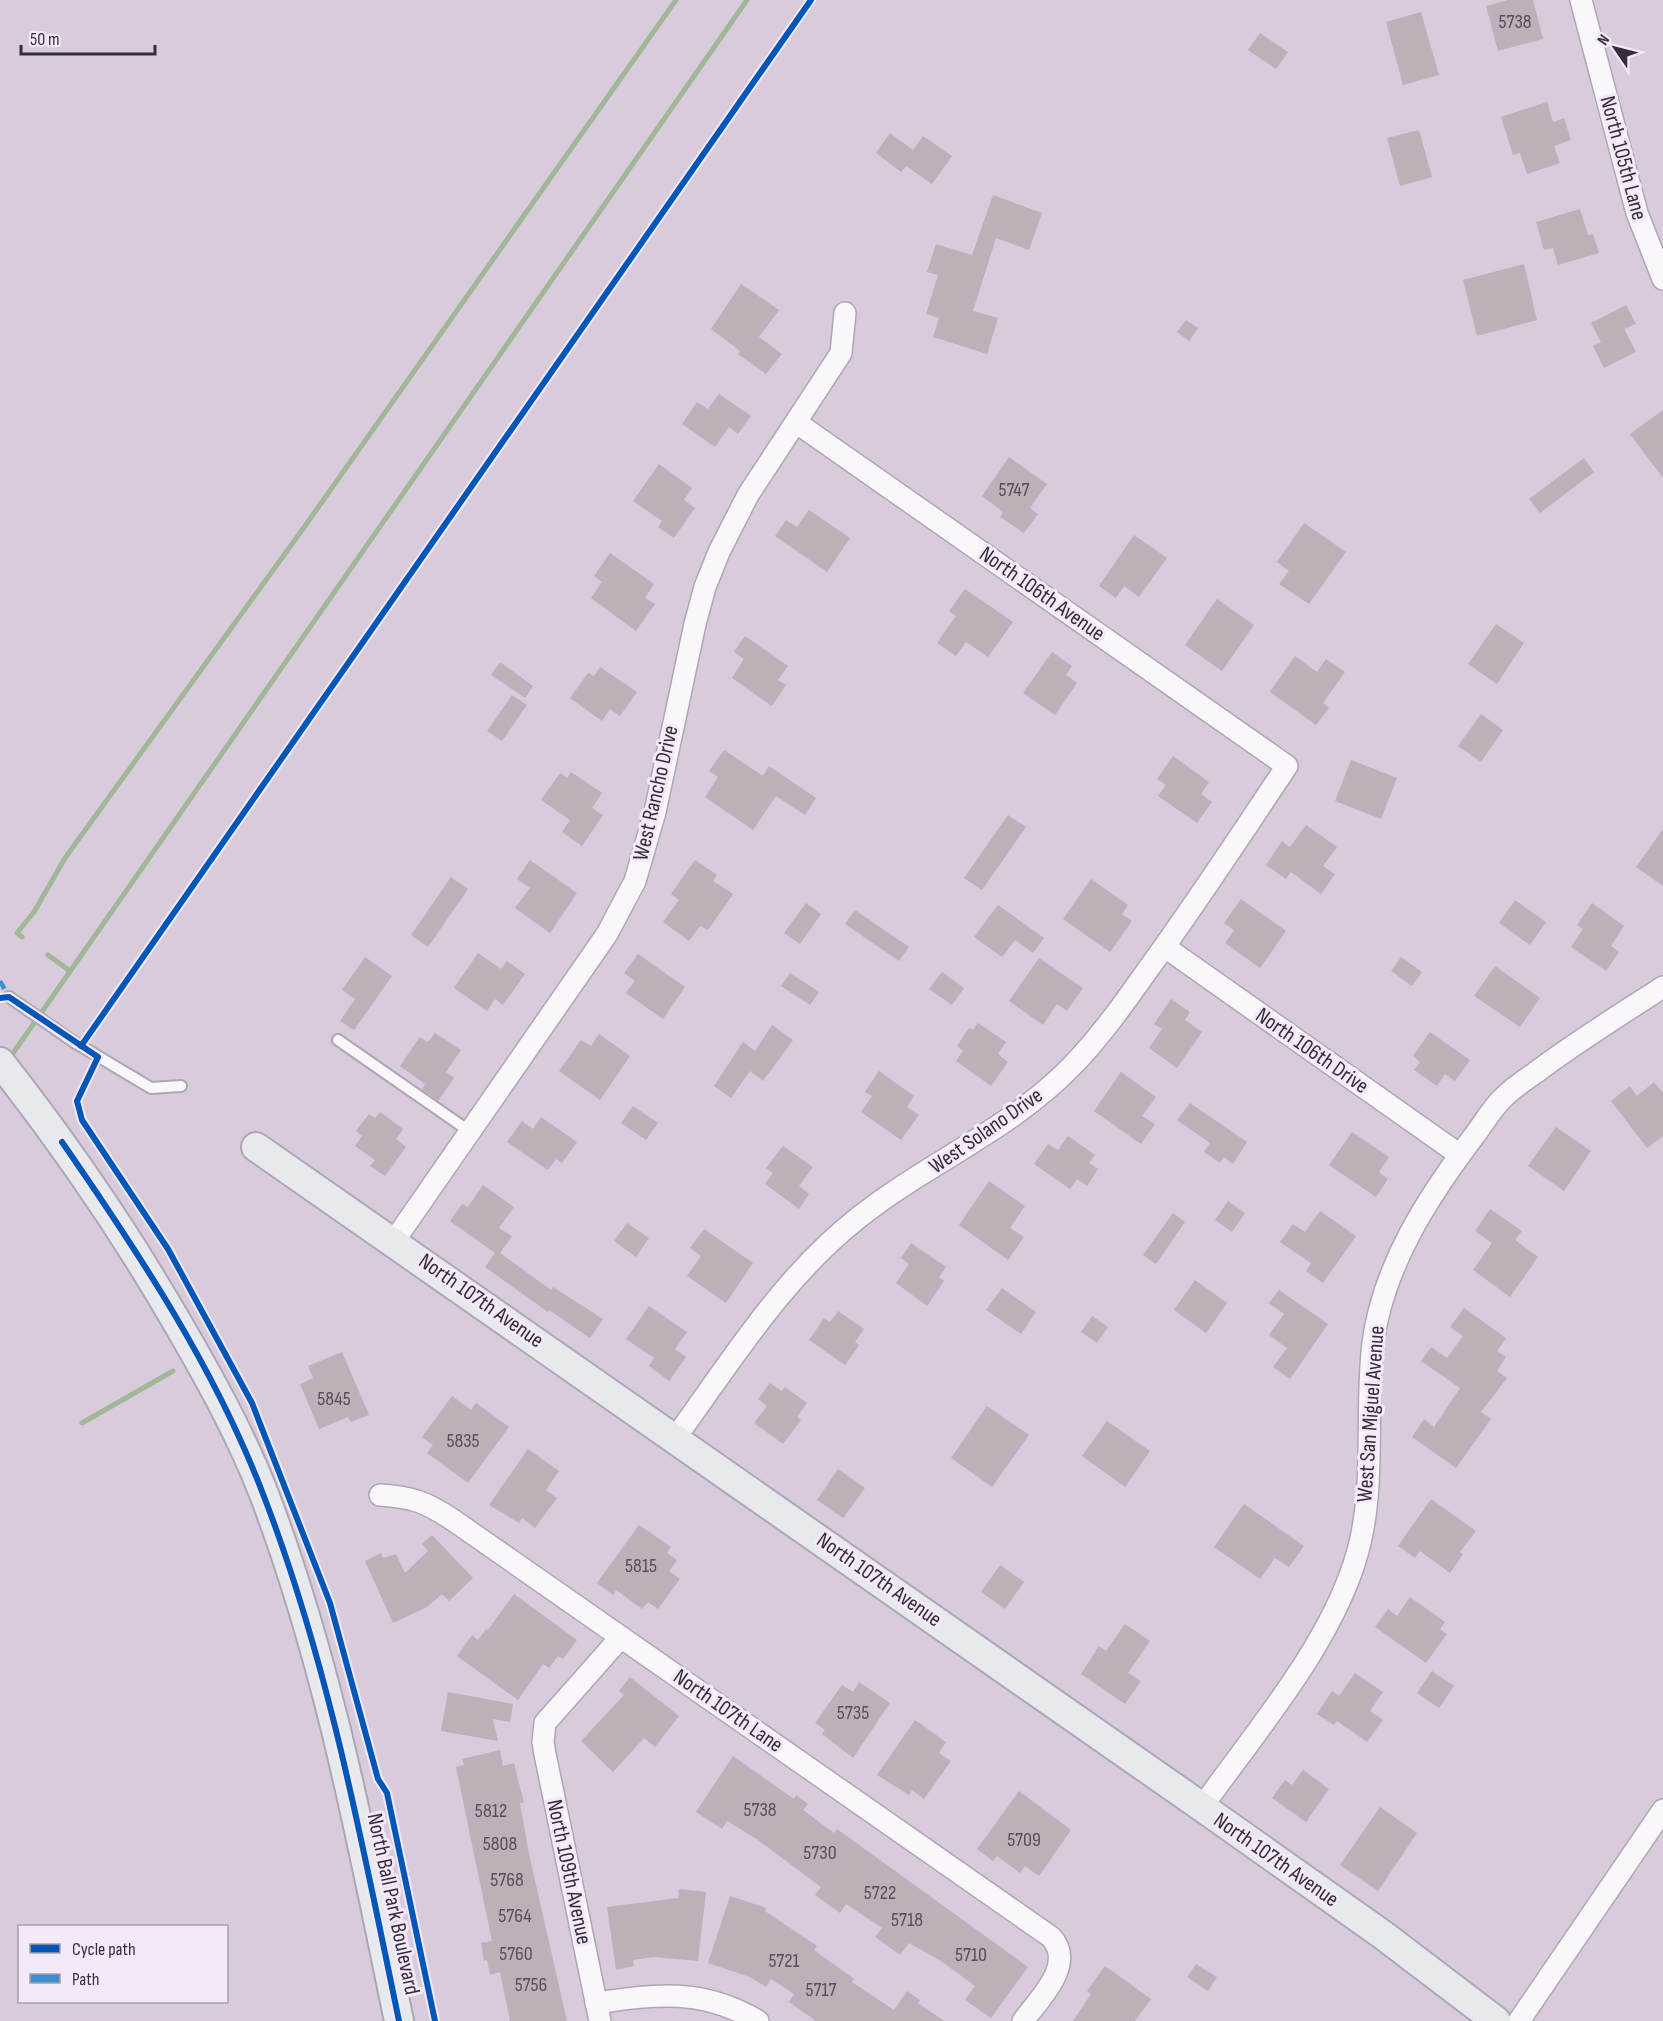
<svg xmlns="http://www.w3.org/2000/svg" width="1663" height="2021" viewBox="0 0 1663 2021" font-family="'Sofia Sans Condensed',sans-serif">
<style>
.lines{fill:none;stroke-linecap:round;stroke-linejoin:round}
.stream{stroke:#a2b797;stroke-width:5}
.building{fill:#beb0b8}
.lane-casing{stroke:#afa6b3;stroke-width:14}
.street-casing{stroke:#afa6b3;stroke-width:24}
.secondary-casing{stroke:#afa6b3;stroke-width:32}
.path{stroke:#cfccd1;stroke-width:3;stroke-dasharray:1.5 4.5;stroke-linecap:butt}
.lane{stroke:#f9f7fa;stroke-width:10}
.street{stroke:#f9f7fa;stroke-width:21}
.secondary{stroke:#e7eaed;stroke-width:28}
.quiet{stroke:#3d90cf;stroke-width:4.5;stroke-dasharray:9 4.5;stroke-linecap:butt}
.cycleway-casing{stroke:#f4e9f9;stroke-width:10}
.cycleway{stroke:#0057b8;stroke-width:6}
.labels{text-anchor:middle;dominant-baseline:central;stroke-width:6;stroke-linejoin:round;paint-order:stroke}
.number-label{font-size:20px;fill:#574e59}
.street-label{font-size:22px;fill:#352d39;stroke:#f4e9f9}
</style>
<rect width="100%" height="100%" fill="#d7cbdc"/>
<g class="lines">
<g class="stream">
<polyline points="22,937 17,933 34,912 65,858 305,526 676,0"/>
<polyline points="48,955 70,971"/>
<polyline points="9,1059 747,0"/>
<polyline points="82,1423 173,1371"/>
</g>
</g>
<g class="building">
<polygon points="1508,0 1533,0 1543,39 1498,51 1486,6"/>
<polygon points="1421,12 1439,75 1403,85 1386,22"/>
<polygon points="1260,33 1288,52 1276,69 1248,50"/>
<polygon points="1547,102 1553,122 1564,118 1571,140 1554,146 1560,163 1527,174 1520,153 1513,155 1501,117"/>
<polygon points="1419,130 1432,177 1400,186 1387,138"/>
<polygon points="890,133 913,150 923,136 952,156 932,184 906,166 901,172 876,153"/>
<polygon points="993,195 1042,213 1029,250 996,238 973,311 998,318 987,354 933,337 939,318 926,314 938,275 927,272 936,244 972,255"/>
<polygon points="1580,209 1588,235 1593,234 1599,253 1558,265 1553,248 1544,250 1536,222"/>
<polygon points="1524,264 1537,320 1477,336 1463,280"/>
<polygon points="741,284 779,310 759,337 782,354 766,374 738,354 740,351 711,329"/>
<polygon points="1626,305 1636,324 1624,329 1636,352 1604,368 1593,346 1601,342 1591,323"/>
<polygon points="1186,320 1198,328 1189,341 1177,332"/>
<polygon points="719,394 751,416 738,434 729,427 715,447 682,424 697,402 708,409"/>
<polygon points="1663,410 1663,478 1630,434"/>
<polygon points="1009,457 1047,484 1030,508 1038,514 1024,533 1000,517 1003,512 982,496"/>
<polygon points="1584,458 1594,472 1540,513 1529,499"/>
<polygon points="659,464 692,488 684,500 695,508 674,538 658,527 662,521 633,501"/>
<polygon points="809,510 850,538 827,572 775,536 786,520 797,527"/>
<polygon points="1304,523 1346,552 1309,604 1279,584 1289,571 1277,562"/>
<polygon points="1134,535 1167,558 1139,597 1124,586 1116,598 1099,586"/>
<polygon points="610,553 654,584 645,598 655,604 636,631 591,598 602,582 594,576"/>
<polygon points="965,589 1013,622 988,657 966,642 956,656 937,643 956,616 949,611"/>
<polygon points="1217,599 1254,625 1222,671 1185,645"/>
<polygon points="1496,624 1524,643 1497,684 1468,664"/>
<polygon points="745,636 788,666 778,680 786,685 772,706 732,678 744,659 734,652"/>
<polygon points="1052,652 1072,666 1066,675 1077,683 1055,715 1023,693"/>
<polygon points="1295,656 1317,672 1326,659 1345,672 1323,703 1329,708 1316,725 1270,692"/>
<polygon points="500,662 533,686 525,698 491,675"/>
<polygon points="600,667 637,692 620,716 610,709 602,721 570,698 588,673 594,676"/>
<polygon points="512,695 527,705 502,741 487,731"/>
<polygon points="1481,714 1503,730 1481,762 1458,746"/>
<polygon points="724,750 763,776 769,766 816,798 805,815 776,796 753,830 705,797 718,777 709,771"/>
<polygon points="1173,756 1209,782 1201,794 1212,802 1197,823 1158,796 1166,785 1157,779"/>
<polygon points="1351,760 1397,778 1381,819 1335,801"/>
<polygon points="571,772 602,793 592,808 603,815 582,846 562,832 570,820 541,800 560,773 567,778"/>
<polygon points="1008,815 1026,827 982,890 964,878"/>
<polygon points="1306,825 1337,847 1323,866 1335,874 1321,894 1291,872 1286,879 1266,865 1282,841 1290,847"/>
<polygon points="1663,829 1663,886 1636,867"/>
<polygon points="530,860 577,893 550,933 515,908 530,888 517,879"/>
<polygon points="695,860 717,875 713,881 733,894 708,930 700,926 689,941 663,922 679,900 671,894"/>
<polygon points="451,877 468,889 428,947 411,935"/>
<polygon points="1091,879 1128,905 1122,914 1132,921 1110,952 1063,919"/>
<polygon points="1241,899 1286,931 1260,968 1225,943 1234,930 1224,923"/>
<polygon points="1515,900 1546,922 1530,945 1499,923"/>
<polygon points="806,903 821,914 800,944 784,933"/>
<polygon points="1592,903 1624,926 1611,946 1619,952 1606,971 1571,947 1583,929 1577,925"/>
<polygon points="998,905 1044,938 1033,953 1015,940 1002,957 974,937"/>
<polygon points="855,910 909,947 899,961 845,924"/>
<polygon points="478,953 501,969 507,961 525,974 503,1005 495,999 487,1011 454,988"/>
<polygon points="638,954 685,987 663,1019 626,993 635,981 624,973"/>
<polygon points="365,957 392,976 354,1030 340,1021 355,999 342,990"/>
<polygon points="1401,957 1422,972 1412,986 1391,971"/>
<polygon points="1039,958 1083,988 1067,1011 1057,1004 1043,1025 1009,1001"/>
<polygon points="1495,966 1540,998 1520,1027 1474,996"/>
<polygon points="942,972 964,988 952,1005 929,989"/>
<polygon points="790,973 819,992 810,1005 781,986"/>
<polygon points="1171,999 1190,1012 1185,1020 1202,1032 1177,1068 1149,1048 1162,1029 1154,1024"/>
<polygon points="978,1023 1006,1042 998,1054 1008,1062 991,1086 956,1061 963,1051 957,1046 969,1028 973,1030"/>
<polygon points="772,1025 793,1040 763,1081 750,1071 731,1098 714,1086 743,1042 755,1051"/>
<polygon points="1430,1032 1470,1060 1455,1081 1445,1074 1437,1086 1414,1070 1420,1062 1413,1056"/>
<polygon points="435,1033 461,1050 446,1072 454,1078 438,1101 422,1089 425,1084 400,1066 420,1037 428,1042"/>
<polygon points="599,1034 630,1056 600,1100 559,1071 581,1040 591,1046"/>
<polygon points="879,1071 914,1096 907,1107 919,1115 901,1140 861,1112 872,1096 865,1092"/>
<polygon points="1121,1072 1156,1097 1142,1116 1155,1124 1141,1144 1094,1111"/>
<polygon points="1654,1082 1663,1093 1663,1136 1647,1148 1611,1101 1630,1086 1637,1096"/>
<polygon points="1190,1103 1247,1142 1233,1164 1224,1157 1220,1163 1204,1152 1210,1143 1177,1120"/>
<polygon points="633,1106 658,1123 646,1140 621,1123"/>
<polygon points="380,1112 403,1129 396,1139 406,1147 385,1176 370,1166 375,1160 355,1146 362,1136 356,1131 369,1114 375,1118"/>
<polygon points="541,1117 577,1142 562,1163 556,1159 548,1170 507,1142 522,1121 533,1129"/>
<polygon points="1556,1127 1591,1151 1564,1191 1528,1166"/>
<polygon points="1352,1132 1389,1157 1379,1172 1388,1179 1376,1197 1329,1165"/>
<polygon points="1068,1136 1095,1155 1089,1163 1098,1169 1087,1186 1077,1179 1070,1189 1034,1164 1048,1144 1058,1150"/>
<polygon points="783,1146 813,1167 799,1186 809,1194 799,1209 765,1184 773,1173 766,1168"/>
<polygon points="989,1181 1025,1206 1010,1228 1024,1237 1008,1260 959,1225"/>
<polygon points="483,1185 514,1207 499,1228 512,1236 500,1253 551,1290 553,1287 603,1319 590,1338 549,1310 548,1312 485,1267 495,1253 450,1221 462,1204 468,1207"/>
<polygon points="1228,1201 1245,1213 1232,1232 1215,1220"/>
<polygon points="1490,1209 1522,1231 1515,1240 1538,1257 1510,1297 1473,1270 1492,1243 1475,1231"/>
<polygon points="1320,1211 1356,1236 1323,1283 1306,1271 1311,1263 1280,1242 1293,1224 1305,1232"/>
<polygon points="1173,1213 1185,1222 1156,1264 1143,1255"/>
<polygon points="627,1223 649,1238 636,1257 614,1241"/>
<polygon points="704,1229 753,1263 726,1303 687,1276 701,1256 690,1248"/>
<polygon points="911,1243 946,1267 939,1277 944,1281 927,1306 896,1283 909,1264 901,1258"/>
<polygon points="1195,1280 1227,1303 1206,1333 1174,1310"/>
<polygon points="1002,1288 1036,1312 1021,1334 986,1310"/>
<polygon points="1279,1290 1328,1324 1290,1379 1273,1367 1287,1348 1269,1335 1284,1314 1269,1303"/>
<polygon points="649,1306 687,1332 675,1349 686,1357 669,1381 649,1366 654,1358 626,1339"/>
<polygon points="1464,1308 1506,1338 1497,1351 1506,1357 1497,1371 1507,1378 1481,1412 1491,1419 1456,1468 1412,1437 1424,1419 1434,1427 1460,1388 1421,1361 1431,1347 1447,1358 1463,1336 1450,1327"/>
<polygon points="838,1311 864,1329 855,1342 859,1345 845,1365 809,1340 824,1318 830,1322"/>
<polygon points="1092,1316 1108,1327 1097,1343 1081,1332"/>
<polygon points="342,1352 369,1415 351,1422 348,1417 319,1429 300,1384 313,1378 308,1366"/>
<polygon points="770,1383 782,1391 785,1387 807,1403 797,1417 801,1420 783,1444 754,1423 767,1406 758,1399"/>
<polygon points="452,1396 471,1410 476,1403 509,1427 468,1483 427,1453 433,1445 422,1437"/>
<polygon points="987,1406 1029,1435 992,1487 951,1458"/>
<polygon points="1107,1421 1150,1451 1125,1487 1082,1456"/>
<polygon points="528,1449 559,1471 546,1490 557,1498 535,1528 522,1518 519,1523 489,1505"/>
<polygon points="838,1469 865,1488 843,1518 817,1500"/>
<polygon points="1431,1499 1476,1531 1460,1552 1463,1554 1450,1573 1420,1551 1415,1558 1398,1546"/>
<polygon points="1244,1504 1304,1546 1289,1567 1275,1558 1260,1579 1214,1547"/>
<polygon points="639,1525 671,1547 667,1553 677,1560 669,1571 680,1579 658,1609 648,1602 642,1609 616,1590 613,1595 597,1583"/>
<polygon points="432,1535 473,1578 449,1601 442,1594 427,1607 393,1623 365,1561 381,1553 383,1558 396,1554 405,1573 428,1551 422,1544"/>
<polygon points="1000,1565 1024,1582 1005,1609 981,1592"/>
<polygon points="514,1594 577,1640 563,1659 558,1656 549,1668 543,1664 518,1700 457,1656 472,1635 478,1640 486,1629 488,1630"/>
<polygon points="1410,1597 1445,1622 1440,1629 1447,1634 1426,1663 1375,1627 1388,1609 1397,1616"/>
<polygon points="1125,1624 1150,1641 1128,1673 1141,1681 1125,1704 1081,1674 1099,1646 1106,1651"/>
<polygon points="1432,1671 1454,1686 1439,1708 1417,1693"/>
<polygon points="1355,1673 1383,1692 1370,1711 1383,1720 1367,1742 1337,1721 1334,1725 1317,1714 1332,1691 1339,1696"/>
<polygon points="630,1677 679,1716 655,1747 644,1738 613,1772 581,1741 624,1695 619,1691"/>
<polygon points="859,1682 890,1703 853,1758 822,1734 825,1730 815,1723 842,1685 853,1692"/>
<polygon points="448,1692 513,1704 510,1722 493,1719 498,1741 441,1731"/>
<polygon points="915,1720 946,1742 939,1753 951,1761 924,1799 912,1790 909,1795 877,1775"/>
<polygon points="500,1750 503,1766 514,1763 520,1787 524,1802 520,1803 529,1854 567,2021 510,2021 500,1972 490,1975 487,1960 484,1961 481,1943 492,1941 456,1767 464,1765 462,1759"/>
<polygon points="733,1756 794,1799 796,1795 808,1804 803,1810 834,1833 837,1829 1028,1967 991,2018 965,2000 975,1986 941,1961 909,1943 900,1955 875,1937 882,1928 846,1904 840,1913 815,1895 821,1887 758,1840 727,1821 722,1829 696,1812"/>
<polygon points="1303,1770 1329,1789 1306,1822 1272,1798 1285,1780 1292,1785"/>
<polygon points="1019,1791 1071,1830 1039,1876 1025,1866 1020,1873 997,1856 993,1861 977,1849"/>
<polygon points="1380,1807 1417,1833 1378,1891 1340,1865"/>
<polygon points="679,1889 706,1892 698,1961 653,1957 633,1960 634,1966 616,1970 607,1907 678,1898"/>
<polygon points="730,1896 766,1908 765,1911 817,1946 814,1950 854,1979 852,1982 894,2010 907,1991 920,2000 918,2003 944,2021 816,2021 789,2002 794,1994 771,1979 766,1987 750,1977 708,1963"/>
<polygon points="1196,1964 1217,1977 1208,1991 1187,1977"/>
<polygon points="1105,1966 1151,1999 1135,2021 1073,2021 1091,1994 1087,1991"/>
</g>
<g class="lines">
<g class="lane-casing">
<g id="lane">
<polyline points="9,997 74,1042 151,1088 181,1086"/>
<polyline points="338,1040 469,1131"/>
</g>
</g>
<g class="street-casing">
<g id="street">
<polyline points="1581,0 1637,213 1663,279"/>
<polyline points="1165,947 1460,1155"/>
<polyline points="394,1241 607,934 635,881 655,812 695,624 705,587 719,552 748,495 841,353 845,313"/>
<path d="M676 1437C732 1360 782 1278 858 1218 927 1163 1010 1130 1072 1066 1101 1036 1125 1002 1149 968 1197 902 1242 833 1287 766L797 423"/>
<path d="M380 1495C412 1497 426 1502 453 1520L1051 1937C1076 1964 1040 1998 1023 2021"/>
<path d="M1202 1807C1254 1734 1326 1650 1354 1564 1378 1492 1364 1417 1373 1343 1383 1266 1428 1197 1474 1136 1484 1123 1492 1108 1504 1097 1513 1088 1525 1080 1535 1073 1576 1042 1620 1015 1663 987"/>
<path d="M596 2003C657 1994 702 1988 758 2021"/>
<polyline points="600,2021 545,1754 543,1742 545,1723 621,1637"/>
<polyline points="1519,2021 1663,1810"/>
</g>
</g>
<g class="secondary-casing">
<g id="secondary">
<path d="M0 1062C66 1146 125 1232 178 1324 210 1379 241 1435 264 1494 329 1665 362 1843 399 2021"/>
<polyline points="256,1147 1202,1807 1383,1935 1496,2021"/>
</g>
</g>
<polyline class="path" points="90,1035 150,944 811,0"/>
<use href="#lane" class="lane"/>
<use href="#street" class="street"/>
<use href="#secondary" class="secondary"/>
<polyline class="quiet" points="0,981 9,997"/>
<g class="cycleway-casing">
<g id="cycleway">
<polyline points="0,998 9,997 98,1057 77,1101 82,1120 168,1249 252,1403 330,1603 378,1779 387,1793 435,2021"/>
<polyline points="81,1046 811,0"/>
<path d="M62 1142C138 1252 215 1368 263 1494 329 1664 362 1843 399 2021"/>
</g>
</g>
<use href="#cycleway" class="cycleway"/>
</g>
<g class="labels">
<g class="number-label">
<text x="1515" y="22">5738</text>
<text x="1014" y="490">5747</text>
<text x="334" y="1399">5845</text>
<text x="463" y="1441">5835</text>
<text x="641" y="1566">5815</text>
<text x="853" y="1713">5735</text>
<text x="760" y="1810">5738</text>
<text x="491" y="1811">5812</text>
<text x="1024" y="1840">5709</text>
<text x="500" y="1844">5808</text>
<text x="820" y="1853">5730</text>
<text x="507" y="1880">5768</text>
<text x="880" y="1893">5722</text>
<text x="515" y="1916">5764</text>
<text x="907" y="1920">5718</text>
<text x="516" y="1954">5760</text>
<text x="971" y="1955">5710</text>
<text x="784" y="1961">5721</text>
<text x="531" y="1985">5756</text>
<text x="821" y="1990">5717</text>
</g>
<g class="street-label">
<text transform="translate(1623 158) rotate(75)">North 105th Lane</text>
<text transform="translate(1042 594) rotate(35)">North 106th Avenue</text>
<text transform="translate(656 793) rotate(-77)">West Rancho Drive</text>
<text transform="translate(1312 1051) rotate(35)">North 106th Drive</text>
<text transform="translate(986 1131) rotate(-35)">West Solano Drive</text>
<text transform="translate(481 1301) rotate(35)">North 107th Avenue</text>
<text transform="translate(1371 1414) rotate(-86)">West San Miguel Avenue</text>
<text transform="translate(879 1580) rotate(35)">North 107th Avenue</text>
<text transform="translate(728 1711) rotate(35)">North 107th Lane</text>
<text transform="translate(1276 1860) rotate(35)">North 107th Avenue</text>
<text transform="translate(569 1872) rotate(78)">North 109th Avenue</text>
<text transform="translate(393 1904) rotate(78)">North Ball Park Boulevard</text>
</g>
</g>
<rect x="18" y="1925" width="210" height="78" fill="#f4e9f9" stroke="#a89eac" stroke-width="1.5"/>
<rect x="30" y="1944" width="30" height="9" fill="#0057b8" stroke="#a89eac" stroke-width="1.5"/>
<text x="72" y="1955" font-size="18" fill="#352d39">Cycle path</text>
<rect x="30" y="1974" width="30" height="9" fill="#3d90cf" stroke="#a89eac" stroke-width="1.5"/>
<text x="72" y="1985" font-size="18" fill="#352d39">Path</text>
<g transform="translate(1615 48) rotate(305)" stroke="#f4e9f9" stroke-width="4.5" paint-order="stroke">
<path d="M0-4.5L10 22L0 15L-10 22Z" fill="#352d39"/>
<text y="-9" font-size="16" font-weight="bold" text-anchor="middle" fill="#352d39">N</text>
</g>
<path d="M21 45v9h134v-9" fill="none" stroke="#352d39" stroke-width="3"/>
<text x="30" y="45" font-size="18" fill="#352d39" stroke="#f4e9f9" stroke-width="4.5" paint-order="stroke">50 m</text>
</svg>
